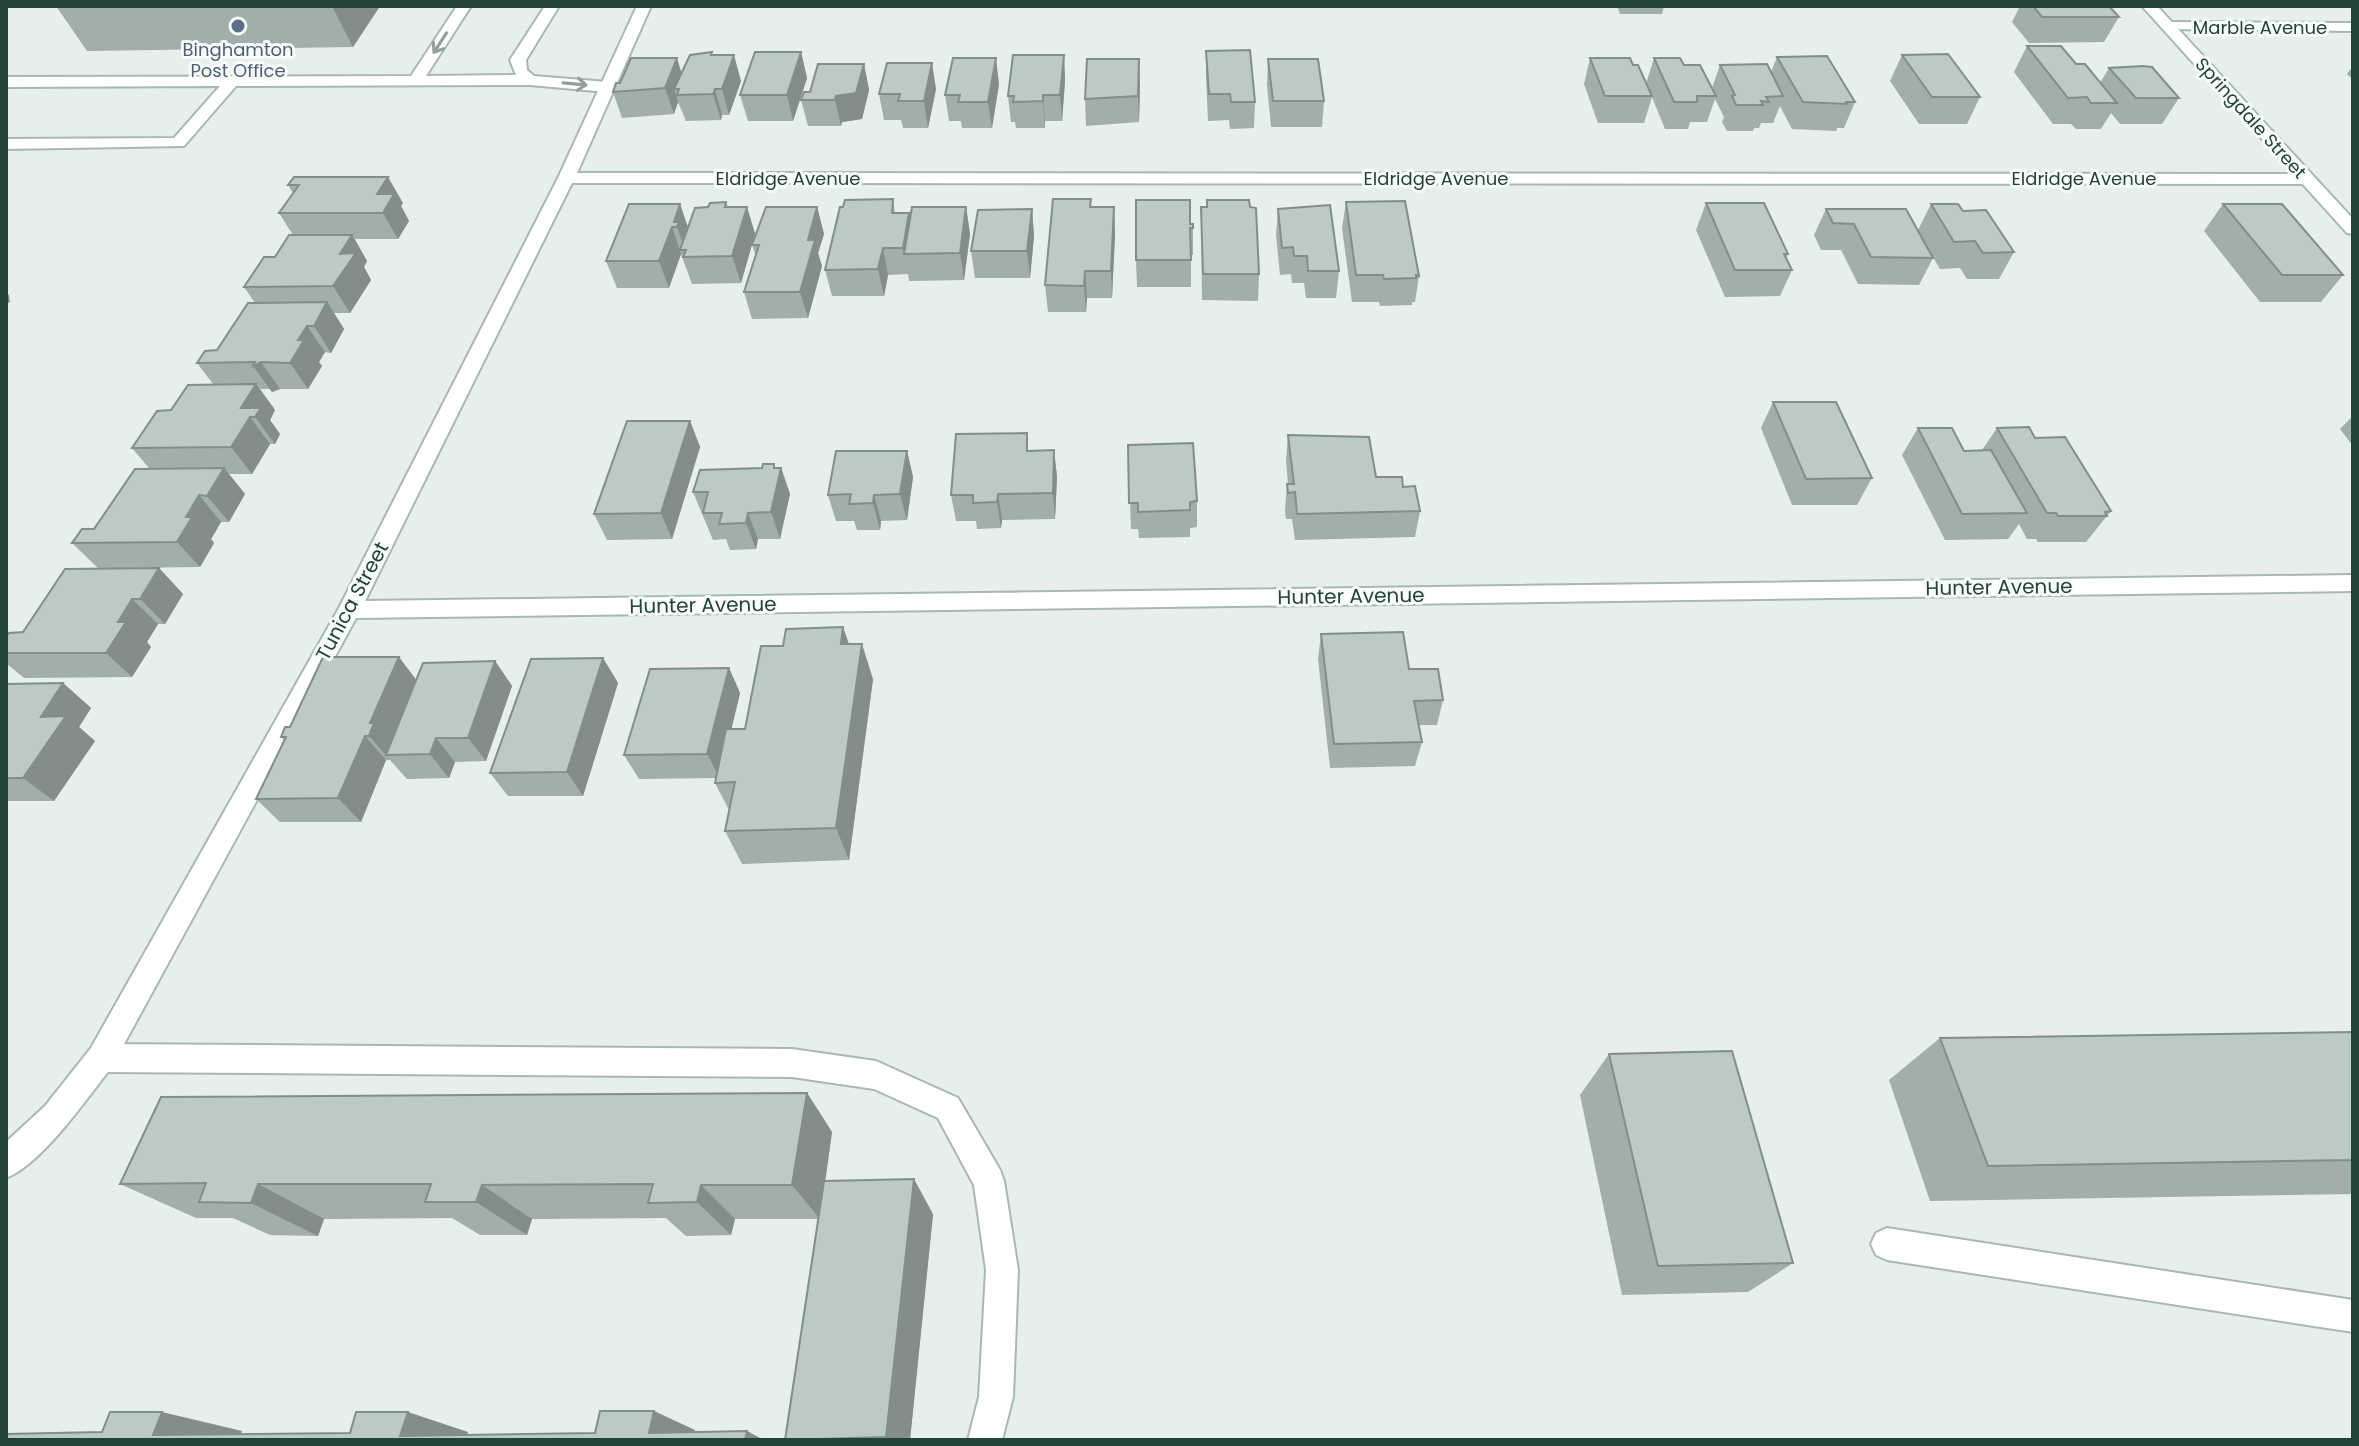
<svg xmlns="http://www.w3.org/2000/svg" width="2359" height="1446" viewBox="0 0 2359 1446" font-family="Poppins,sans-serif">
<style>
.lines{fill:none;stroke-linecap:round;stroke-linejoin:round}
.service-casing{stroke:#a8b8b2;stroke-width:4}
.minor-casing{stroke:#a8b8b2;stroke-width:4}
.tertiary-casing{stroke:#a8b8b2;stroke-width:4}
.service{fill:#fff;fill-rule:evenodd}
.minor{fill:#fff;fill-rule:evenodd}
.tertiary{fill:#fff;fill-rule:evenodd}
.wall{fill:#a1aea9}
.shaded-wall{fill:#838d89}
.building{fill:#bbcac4;stroke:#838d89;stroke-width:2}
.oneway{stroke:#92a09c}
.service-dot{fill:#5c6f8a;stroke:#f7fbf9;stroke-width:3}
.labels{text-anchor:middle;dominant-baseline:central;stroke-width:6;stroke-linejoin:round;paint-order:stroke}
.far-street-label{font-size:18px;fill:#24423a;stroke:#f7fbf9}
.far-service-label{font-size:18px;fill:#4e5e75;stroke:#f7fbf9}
.street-label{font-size:20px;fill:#24423a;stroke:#f7fbf9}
</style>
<rect width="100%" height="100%" fill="#e6efeb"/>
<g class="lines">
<g class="service-casing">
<g id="service">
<polygon points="457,6 471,6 426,76 516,75 510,60 545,6 559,6 526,60 527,70 534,76 607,82 615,87 607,92 530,85 236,86 184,146 6,149 6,139 174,138 220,86 6,87 6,77 411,76"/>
<polygon points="101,1044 792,1049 876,1061 958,1098 1000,1170 1004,1181 1018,1270 1013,1397 1002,1440 968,1440 979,1397 986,1270 974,1185 938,1118 874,1089 792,1077 101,1072 91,1068 87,1058 91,1048"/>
<polygon points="1887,1228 2353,1300 2353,1332 1887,1260 1876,1255 1871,1244 1876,1233"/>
</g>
</g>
<g class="minor-casing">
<g id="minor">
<path d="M637 6H651L577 173 2305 174 2313 179 2305 184 572 183 365 601 2353 575V591L356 618 111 1068C86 1099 43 1163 6 1178V1142L45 1106 91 1048 339 608 558 178Z"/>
<polygon points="2168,22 2353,23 2353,31 2163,29 2163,23"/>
</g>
</g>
<g class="tertiary-casing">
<polygon id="tertiary" points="2142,6 2157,6 2353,219 2353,234 2347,233"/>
</g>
<use href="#service" class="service"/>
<use href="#minor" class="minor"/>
<use href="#tertiary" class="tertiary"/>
</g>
<g class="wall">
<polygon points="56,6 380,6 353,47 87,51"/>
<polygon points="1617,6 1664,6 1662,14 1620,14"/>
<polygon points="2020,6 2109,6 2119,17 2104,42 2029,43 2012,22"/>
<polygon points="2027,46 2076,64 2100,83 2109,68 2179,98 2162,124 2120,124 2111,113 2101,129 2076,129 2071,124 2053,124 2014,72"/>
<polygon points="1206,51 1255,102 1254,128 1230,129 1229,120 1208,121 1206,77"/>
<polygon points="801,52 807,78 793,121 748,121 740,95"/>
<polygon points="713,55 741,81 729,115 722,115 721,120 686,121 678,102 674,114 622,118 613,92 682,73"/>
<polygon points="1064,55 1065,81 1062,121 1045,121 1045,128 1016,128 1015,122 1011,122 1008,96"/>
<polygon points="1902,55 1980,97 1967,124 1919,124 1890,81"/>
<polygon points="1777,57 1855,102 1844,128 1837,128 1836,131 1792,129 1780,106 1773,123 1761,123 1759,128 1754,128 1753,131 1727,131 1722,122 1724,117 1715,99 1707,122 1690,122 1688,129 1665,129 1652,97 1644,123 1598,123 1584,84 1590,58 1633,65 1646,84 1654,58 1684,65 1712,88 1720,65 1771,72"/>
<polygon points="1268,59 1324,101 1322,127 1271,127 1267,85"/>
<polygon points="864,64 869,90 862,119 842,122 841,126 808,126 801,100 810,92"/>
<polygon points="2353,66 2353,80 2347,74"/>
<polygon points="999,84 992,128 962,128 961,121 949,121 945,95"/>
<polygon points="1140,85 1139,122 1086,126 1085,99"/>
<polygon points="936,89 928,128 903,128 901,120 884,120 879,94"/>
<polygon points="294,177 403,203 401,206 409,221 398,239 355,239 367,261 364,267 371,280 350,313 334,313 344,329 331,353 325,352 319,362 322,366 308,389 280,389 272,392 270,389 260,389 275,410 270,420 280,434 275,444 270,444 252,474 229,474 245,494 229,522 221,522 211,539 214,543 200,567 125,568 159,568 183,594 165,624 158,624 147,642 151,647 132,677 24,678 6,663 6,637 23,632 98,568 72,543 94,529 149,468 132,448 171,410 213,384 197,363 217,350 255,303 244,287 275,257 293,235 279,213 293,193 288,185"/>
<polygon points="893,199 895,213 909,213 910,219 966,207 970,234 964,280 909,281 908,274 888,275 884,296 832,296 825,270"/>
<polygon points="1207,200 1250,207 1259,274 1258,301 1202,300 1201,207 1207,207"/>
<polygon points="726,202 728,207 747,207 755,234 741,283 692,284 681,254 669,288 617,288 606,261 629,204 688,227 708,207"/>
<polygon points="1346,202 1419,276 1415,302 1412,302 1412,305 1380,306 1379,302 1352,302 1342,228"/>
<polygon points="1706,203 1788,254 1786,258 1792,270 1780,296 1725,297 1696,230"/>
<polygon points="1931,204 1963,211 2014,252 1999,279 1967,279 1960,268 1940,269 1930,252 1933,258 1919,285 1858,284 1841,250 1821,250 1814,235 1826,209 1918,230"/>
<polygon points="2223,204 2343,275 2321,302 2260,302 2204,231"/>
<polygon points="817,207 824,234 818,253 822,266 808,318 752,319 744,292 756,256 752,245"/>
<polygon points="1091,207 1114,207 1115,234 1112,298 1087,298 1086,312 1048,312 1045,285"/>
<polygon points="1032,209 1034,236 1030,278 975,278 971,251"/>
<polygon points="1278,209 1339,271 1336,298 1306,298 1304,283 1292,283 1291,274 1280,275 1276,235"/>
<polygon points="1190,224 1193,228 1193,255 1191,255 1191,287 1137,287 1136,260"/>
<polygon points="1773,402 1872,478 1857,505 1792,505 1761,428"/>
<polygon points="2353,416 2353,446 2340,429"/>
<polygon points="690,421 700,447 672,539 607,540 594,514"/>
<polygon points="1918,428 1964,451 1982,450 1997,428 2035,438 2111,511 2086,542 2038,542 2036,539 2027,539 2019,524 2008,539 1945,540 1902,455"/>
<polygon points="1288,435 1376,477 1403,487 1420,511 1415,537 1295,540 1292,519 1286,519 1285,510 1287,484 1288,484 1286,461"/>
<polygon points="1128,445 1197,501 1197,527 1190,528 1190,537 1139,538 1138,529 1131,529"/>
<polygon points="1054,450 1057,477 1055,519 1002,520 1001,528 977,529 976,521 956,521 951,495 1030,451"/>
<polygon points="907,451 913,477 907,520 881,521 880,530 857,530 854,521 836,521 828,495"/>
<polygon points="776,468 781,468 790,494 780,539 758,539 756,549 730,550 726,539 713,540 693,492"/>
<polygon points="843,627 849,644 873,679 849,860 742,864 725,831 729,810 715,783 716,778 639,779 624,755 729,668 740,693 731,729 745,729 783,646"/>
<polygon points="1321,634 1409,669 1443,700 1437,725 1419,725 1422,742 1415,766 1330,768 1318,659"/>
<polygon points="603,658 618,683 583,796 508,796 490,773"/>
<polygon points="495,661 512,686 486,761 455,762 449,778 407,779 390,760 386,760 361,822 280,822 256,799 284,740 281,737 290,727 417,680"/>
<polygon points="63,683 91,708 79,727 95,741 54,801 6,801 6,684"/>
<polygon points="2353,1032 2353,1194 1930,1201 1889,1080 1940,1038"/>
<polygon points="1609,1054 1793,1263 1748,1292 1622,1295 1580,1095"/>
<polygon points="807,1093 832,1132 825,1181 933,1214 910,1440 785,1440 818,1219 735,1219 731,1235 686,1236 666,1218 532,1219 527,1235 480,1235 452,1218 324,1219 318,1236 270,1235 233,1218 196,1218 120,1184"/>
</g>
<g class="shaded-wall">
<polygon points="332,6 380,6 353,47"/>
<polygon points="801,52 807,78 793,121 787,95"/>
<polygon points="734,55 741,81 729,115 722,89"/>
<polygon points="1064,55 1065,81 1062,121 1060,95"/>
<polygon points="677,58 685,84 679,89 674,89 678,102 674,114 665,88"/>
<polygon points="996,58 999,84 992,128 988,102"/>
<polygon points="1139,59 1140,85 1139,122 1138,96"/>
<polygon points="932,63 936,89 928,128 924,101"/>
<polygon points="864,64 869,90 862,119 842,122 841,126 835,100 836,96"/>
<polygon points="715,89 722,115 721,120 713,94"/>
<polygon points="1043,95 1045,121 1045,128 1043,101"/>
<polygon points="388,177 403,203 401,206 409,221 398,239 383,213 377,194"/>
<polygon points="680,204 689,230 685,250 677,227 674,222"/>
<polygon points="747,207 755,234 741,283 732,256"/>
<polygon points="817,207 824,234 818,253 822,266 808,318 800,292 808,240"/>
<polygon points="966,207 970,234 964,280 960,253"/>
<polygon points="1114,207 1115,234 1112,298 1111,271"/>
<polygon points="1032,209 1034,236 1030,278 1027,251"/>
<polygon points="909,213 914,239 904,254 908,275 903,248"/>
<polygon points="672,227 681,254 669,288 659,261"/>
<polygon points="352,235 367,261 364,267 371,280 350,313 333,286 340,254"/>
<polygon points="883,248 888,275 884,296 878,269"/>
<polygon points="1085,271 1087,298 1086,312 1084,286"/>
<polygon points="6,292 9,295 10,302 6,304"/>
<polygon points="327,302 344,329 331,353 314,326"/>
<polygon points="307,326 325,352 319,362 322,366 308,389 290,363 298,340"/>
<polygon points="261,362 280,389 272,392 253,366"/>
<polygon points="256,384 275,410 270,420 280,434 275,444 255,417 250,417 270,444 252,474 231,447 241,408"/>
<polygon points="690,421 700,447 672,539 661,513"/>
<polygon points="1054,450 1057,477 1055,519 1053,493"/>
<polygon points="907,451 913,477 907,520 900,494"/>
<polygon points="774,464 779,477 781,468 790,494 780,539 771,512"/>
<polygon points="224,468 245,494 229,522 207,496"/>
<polygon points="998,494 1002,520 1001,528 997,502"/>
<polygon points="199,495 221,522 211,539 214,543 200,567 177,542 186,517"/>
<polygon points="874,495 881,521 880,530 873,503"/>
<polygon points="748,513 758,539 756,549 746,523"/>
<polygon points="159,568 183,594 165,624 140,599"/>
<polygon points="132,599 158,624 147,642 151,647 132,677 106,653 118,622"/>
<polygon points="843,627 855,663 841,644"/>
<polygon points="862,644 873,679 849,860 836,828"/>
<polygon points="399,657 418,682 386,755 390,760 369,736 370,723"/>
<polygon points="603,658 618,683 583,796 567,772"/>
<polygon points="495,661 512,686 486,761 468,738"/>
<polygon points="729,668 740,693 720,778 707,754"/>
<polygon points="63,683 91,708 79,727 95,741 54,801 23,778 41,717"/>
<polygon points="365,736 386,760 361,822 338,798"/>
<polygon points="436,738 455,762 449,778 430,754"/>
<polygon points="807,1093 832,1132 820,1219 792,1185"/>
<polygon points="914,1179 933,1214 910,1440 889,1440 886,1437"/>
<polygon points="258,1184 324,1219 318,1236 251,1203"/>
<polygon points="482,1185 532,1219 527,1235 476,1202"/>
<polygon points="701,1185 735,1219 731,1235 697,1202"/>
<polygon points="654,1411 695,1430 693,1440 649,1433"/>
<polygon points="162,1412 242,1431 239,1440 153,1435"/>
<polygon points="408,1412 468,1432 466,1440 400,1436"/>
<polygon points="747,1431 764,1440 745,1440"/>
</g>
<g class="building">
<polygon points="2033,6 2109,6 2119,17 2042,17"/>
<polygon points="2027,46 2061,46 2076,64 2085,64 2117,103 2091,103 2087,97 2068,98"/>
<polygon points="1250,50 1255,102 1231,102 1230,94 1209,94 1206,51"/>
<polygon points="712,52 711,55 734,55 722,89 715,89 713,94 677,95 679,89 674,89 690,55"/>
<polygon points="755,52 801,52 787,95 740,95"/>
<polygon points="1948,54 1980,97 1932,97 1902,55"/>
<polygon points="1013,55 1064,55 1060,95 1043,95 1043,101 1013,102 1014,96 1008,96"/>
<polygon points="1827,56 1855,102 1846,102 1847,104 1803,102 1777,57"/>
<polygon points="631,58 677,58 665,88 613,92 616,83 620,83"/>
<polygon points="953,58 996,58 988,102 958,102 960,95 945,95"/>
<polygon points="1590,58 1630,58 1633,65 1638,65 1652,96 1605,96"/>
<polygon points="1654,58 1680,58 1684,65 1700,65 1716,96 1697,96 1697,102 1674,102"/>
<polygon points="1087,59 1139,59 1138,96 1085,99"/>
<polygon points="1268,59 1318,59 1324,101 1273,101"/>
<polygon points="887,63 932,63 924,101 898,101 900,94 879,94"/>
<polygon points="818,64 864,64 856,93 836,96 835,100 801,100 804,92 810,92"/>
<polygon points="1767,64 1783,96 1766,97 1769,102 1761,101 1763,105 1736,105 1732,96 1735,95 1720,65"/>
<polygon points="2143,66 2152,67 2179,98 2136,98 2109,68"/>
<polygon points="294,177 388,177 377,194 394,194 383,213 279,213 299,185 288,185"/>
<polygon points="893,199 892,213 909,213 903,248 883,248 878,269 825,270 840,207 843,207 845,200"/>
<polygon points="1053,199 1091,199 1090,207 1114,207 1111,271 1085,271 1084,286 1045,285"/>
<polygon points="1136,200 1190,200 1190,224 1193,224 1193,228 1190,228 1191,260 1136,260"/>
<polygon points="1207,200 1249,200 1250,207 1256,208 1259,274 1203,274 1201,207 1207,207"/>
<polygon points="1405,201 1419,276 1416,275 1416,278 1384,279 1383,275 1356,275 1346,202"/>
<polygon points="726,202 725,207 747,207 732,256 683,257 686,250 680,250 695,208 708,207 710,203"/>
<polygon points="1706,203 1764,203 1788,254 1784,254 1792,270 1735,270"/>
<polygon points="629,204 680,204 674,222 679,222 677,227 672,227 659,261 606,261"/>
<polygon points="1931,204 1958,204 1963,211 1986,210 2014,252 1983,253 1975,241 1954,242"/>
<polygon points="2223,204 2282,204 2343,275 2282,275"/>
<polygon points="1330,205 1339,271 1308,271 1307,256 1294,256 1293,247 1282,248 1278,209"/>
<polygon points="766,207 817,207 808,240 815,240 800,292 744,292 759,245 752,245"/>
<polygon points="912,207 966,207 960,253 904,254"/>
<polygon points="1032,209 1027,251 971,251 978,210"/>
<polygon points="1826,209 1906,209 1933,258 1871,257 1854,224 1833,223"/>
<polygon points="289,235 352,235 340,254 356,253 333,286 244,287 264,257 275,257"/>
<polygon points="327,302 314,326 307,326 298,340 304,340 290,363 261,362 253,366 255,362 197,363 205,351 217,350 248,303"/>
<polygon points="256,384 241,408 261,408 255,417 250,417 231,447 132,448 157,411 171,410 188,385"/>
<polygon points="1773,402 1836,402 1872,478 1806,479"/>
<polygon points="627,421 690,421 661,513 594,514"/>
<polygon points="2029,427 2035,438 2065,437 2111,511 2105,512 2107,516 2058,516 2056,513 2047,513 1997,428"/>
<polygon points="1918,428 1952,428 1964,451 1991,450 2027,513 1962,514"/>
<polygon points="1027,433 1027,451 1054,450 1053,493 998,494 997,502 973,503 973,495 951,495 956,434"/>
<polygon points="1288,435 1369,437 1376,477 1402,477 1403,487 1415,486 1420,511 1297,514 1295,492 1288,493 1287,484 1294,484"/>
<polygon points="1193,443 1197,501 1190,502 1190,510 1138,512 1138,503 1129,503 1128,445"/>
<polygon points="836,451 907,451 900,494 874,495 873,503 849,504 851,494 828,495"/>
<polygon points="763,464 774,464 774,468 781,468 771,512 748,513 746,523 719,524 722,513 703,513 708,492 693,492 700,470 762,468"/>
<polygon points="224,468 207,496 199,495 186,517 192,517 177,542 72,543 82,529 94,529 135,469"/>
<polygon points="159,568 140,599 132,599 118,622 126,622 106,653 6,653 6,637 9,633 23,632 65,569"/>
<polygon points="843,627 841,644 862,644 836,828 725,831 735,782 715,783 726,729 745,729 761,646 783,646 786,629"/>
<polygon points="1403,632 1409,669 1438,669 1443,700 1414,701 1422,742 1334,744 1321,634"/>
<polygon points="323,657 399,657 370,723 374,723 369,736 365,736 338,798 256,799 286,737 281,737 285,727 290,727"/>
<polygon points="603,658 567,772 490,773 531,659"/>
<polygon points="495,661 468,738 436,738 430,754 386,755 423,663"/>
<polygon points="729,668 707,754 624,755 650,669"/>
<polygon points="63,683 41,717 66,716 23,778 6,778 6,684"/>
<polygon points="2353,1032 2353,1160 1988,1166 1940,1038"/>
<polygon points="1732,1051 1793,1263 1658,1266 1609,1054"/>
<polygon points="807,1093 792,1185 701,1185 697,1202 648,1203 653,1184 482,1185 476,1202 425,1202 431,1184 258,1184 251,1203 199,1202 206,1183 120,1184 161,1097"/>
<polygon points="914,1179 886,1437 785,1440 824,1181"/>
<polygon points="600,1411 654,1411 649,1433 747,1431 745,1440 6,1440 6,1434 102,1432 110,1412 162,1412 153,1435 350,1433 356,1412 408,1412 400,1436 595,1433"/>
</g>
<defs><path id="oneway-shaft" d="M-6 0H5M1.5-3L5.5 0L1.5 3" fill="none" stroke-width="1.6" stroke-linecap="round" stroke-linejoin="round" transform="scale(2)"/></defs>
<g class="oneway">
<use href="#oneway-shaft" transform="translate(440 43) rotate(123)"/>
<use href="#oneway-shaft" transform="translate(575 84) rotate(5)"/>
</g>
<circle class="service-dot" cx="238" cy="26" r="8"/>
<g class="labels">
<g class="far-street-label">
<text x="2260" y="27">Marble Avenue</text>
<text transform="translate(2251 118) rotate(48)">Springdale Street</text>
<text x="788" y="178">Eldridge Avenue</text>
<text x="1436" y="178">Eldridge Avenue</text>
<text x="2084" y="178">Eldridge Avenue</text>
</g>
<g class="far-service-label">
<text x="238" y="49">Binghamton<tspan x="238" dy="21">Post Office</tspan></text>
</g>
<g class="street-label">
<text transform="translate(1999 587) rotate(-1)">Hunter Avenue</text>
<text transform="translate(1351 596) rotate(-1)">Hunter Avenue</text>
<text transform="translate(352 601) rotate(-62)">Tunica Street</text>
<text transform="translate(703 605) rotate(-1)">Hunter Avenue</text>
</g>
</g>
<rect width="2359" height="1446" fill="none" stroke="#24423a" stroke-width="16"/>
</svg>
